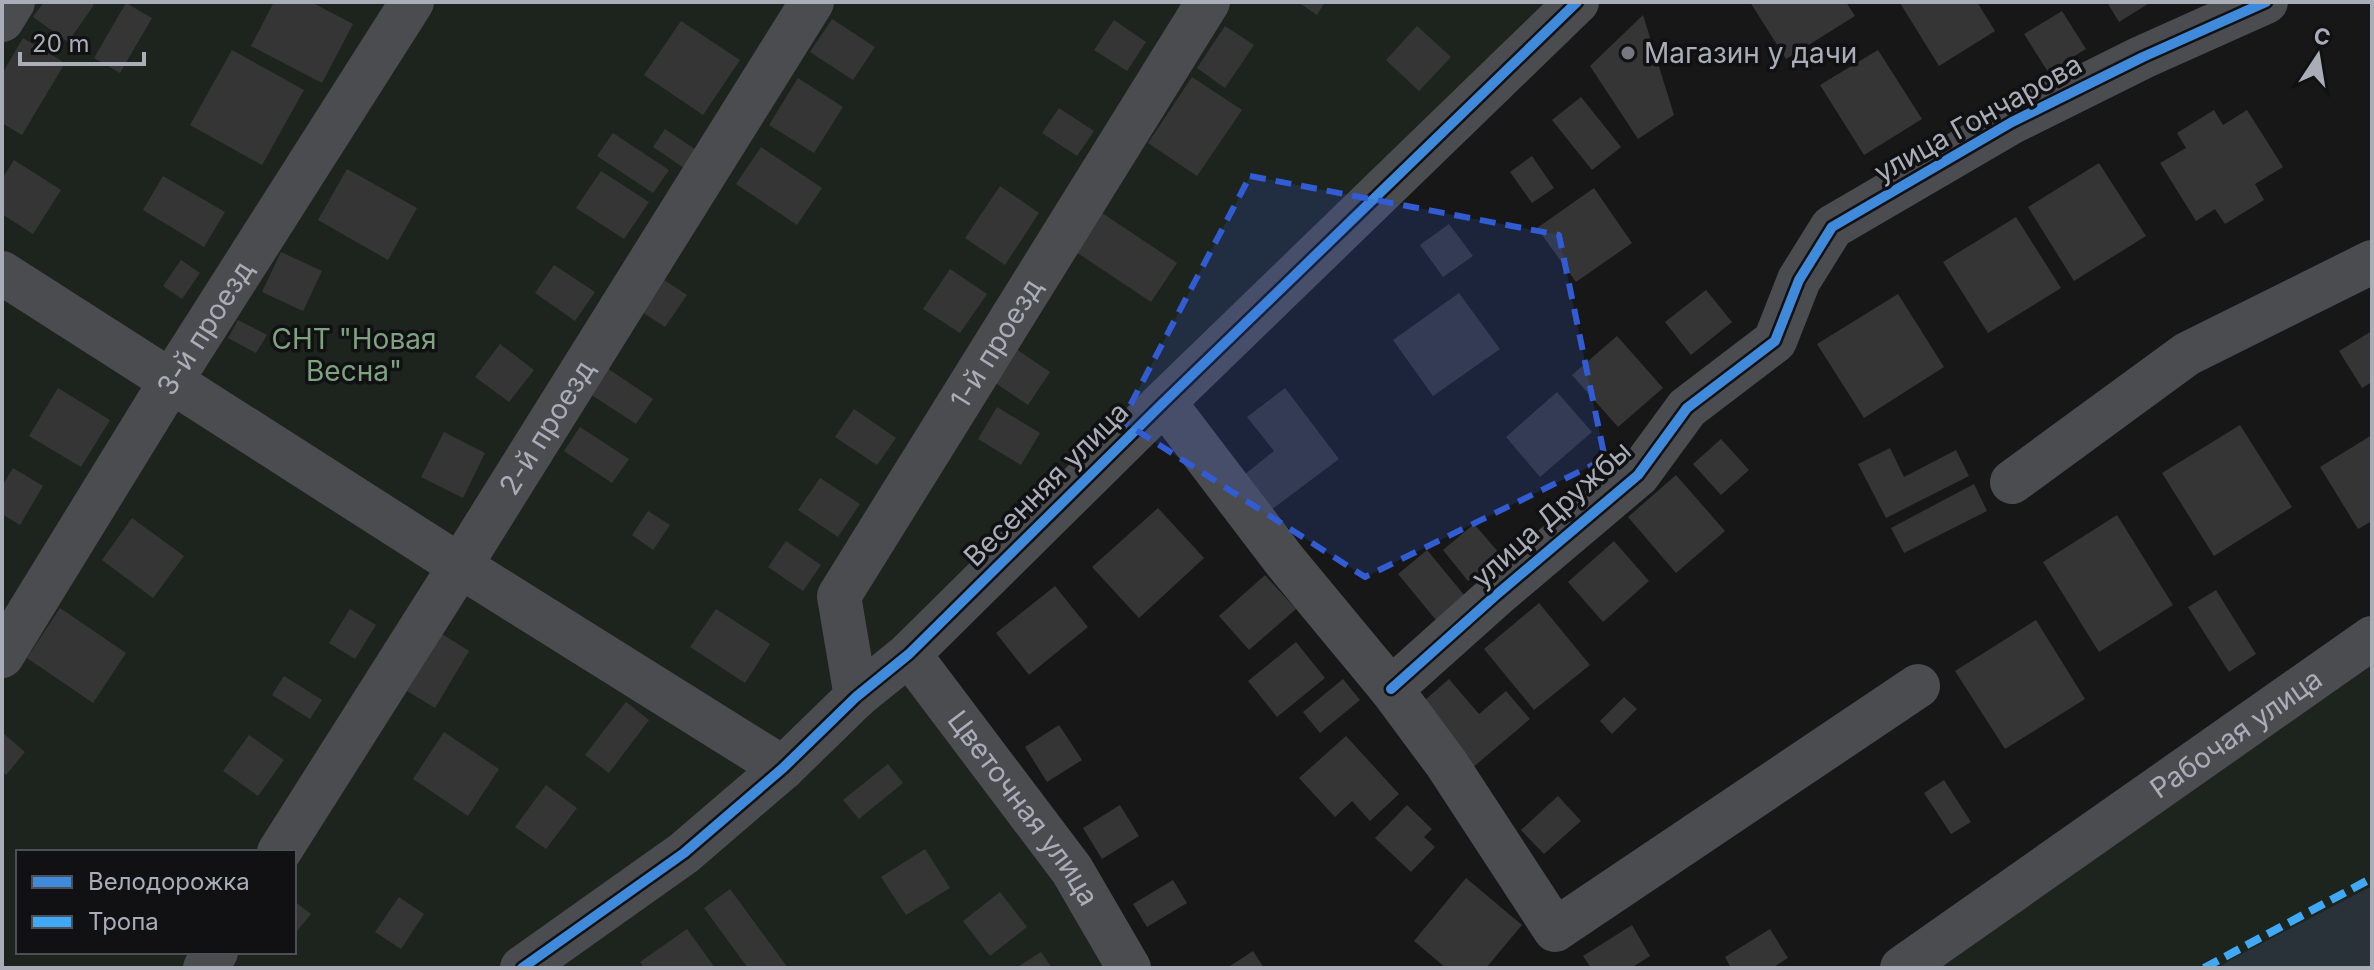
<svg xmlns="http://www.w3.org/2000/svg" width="2374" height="970" viewBox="0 0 2374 970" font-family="Inter,sans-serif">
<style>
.green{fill:#1d241e;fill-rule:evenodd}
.water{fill:#2a3239}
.building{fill:#353536}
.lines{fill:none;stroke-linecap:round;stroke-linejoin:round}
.minor{stroke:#4b4c50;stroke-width:44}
.quiet{stroke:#3fa9f5;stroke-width:8;stroke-dasharray:16 8;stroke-linecap:butt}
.cycleway-casing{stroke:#111113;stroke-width:15}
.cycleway{stroke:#408adc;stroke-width:10}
.marked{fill:#325cd3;fill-opacity:0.2;stroke:#325cd3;stroke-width:6;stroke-dasharray:16 10;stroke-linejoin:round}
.poi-dot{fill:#757880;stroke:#111113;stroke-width:3}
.labels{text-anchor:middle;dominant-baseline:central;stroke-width:7;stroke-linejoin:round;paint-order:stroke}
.poi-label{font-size:28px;fill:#a8adb8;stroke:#111113;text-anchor:start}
.street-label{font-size:28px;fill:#a8adb8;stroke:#111113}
.park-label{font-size:28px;fill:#7fa381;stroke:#111113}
</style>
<rect width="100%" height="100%" fill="#171717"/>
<g class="green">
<path d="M2 2H1577L909 654 1129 968H2ZM18 852H294V952H18Z"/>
<polygon points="2372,638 2372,886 2218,968 1902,968"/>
</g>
<polygon class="water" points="2372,886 2372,968 2218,968 2232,959"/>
<g class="building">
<polygon points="44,2 90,2 94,5 68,42 33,17"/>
<polygon points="274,2 311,2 353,24 322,83 251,46"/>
<polygon points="1298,2 1325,2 1317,15"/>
<polygon points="1750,2 1846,2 1855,16 1786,59"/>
<polygon points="1901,2 1977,2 1995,31 1939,66 1900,3"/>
<polygon points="2107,2 2151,2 2119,22"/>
<polygon points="126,3 152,18 120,73 94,58"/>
<polygon points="2062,11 2086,49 2048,72 2024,34"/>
<polygon points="1643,15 1674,115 1638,139 1590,66"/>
<polygon points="832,19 875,47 853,80 810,52"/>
<polygon points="1114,20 1146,42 1127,71 1094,50"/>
<polygon points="681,21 740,60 703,115 644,75"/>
<polygon points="1225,26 1254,45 1225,88 1197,68"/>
<polygon points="1417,26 1451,57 1419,91 1386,60"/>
<polygon points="23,38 65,63 22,135 2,123 2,74"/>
<polygon points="232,50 304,90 262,165 190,125"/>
<polygon points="1878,50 1922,119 1864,155 1820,85"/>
<polygon points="1192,77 1242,110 1197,176 1148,143"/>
<polygon points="798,78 843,107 814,153 769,125"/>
<polygon points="1581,97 1621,147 1592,170 1552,120"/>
<polygon points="1059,108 1094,131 1077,156 1042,133"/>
<polygon points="2214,110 2223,125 2247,110 2283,167 2255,184 2264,200 2225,224 2215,209 2196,221 2160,163 2186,148 2177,133"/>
<polygon points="665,129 699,152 687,170 653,147"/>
<polygon points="613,133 669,170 653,193 597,156"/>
<polygon points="761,147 822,188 797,225 736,184"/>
<polygon points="1532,156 1554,188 1532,203 1510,172"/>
<polygon points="14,160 61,190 33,234 2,214 2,179"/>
<polygon points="2099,163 2146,236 2074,281 2028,207"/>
<polygon points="347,169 417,208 388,260 318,220"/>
<polygon points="601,171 649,202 624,239 576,208"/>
<polygon points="163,176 225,212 204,247 143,210"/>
<polygon points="1000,186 1039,213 1005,265 965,238"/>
<polygon points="1594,188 1632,243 1576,282 1537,228"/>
<polygon points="1102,213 1177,263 1151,302 1076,252"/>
<polygon points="2016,217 2061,288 1988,333 1943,262"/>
<polygon points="1449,224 1473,256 1443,277 1420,245"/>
<polygon points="281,252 322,271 303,311 262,292"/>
<polygon points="181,260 200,273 182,299 163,286"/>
<polygon points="554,265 595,292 575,321 535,293"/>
<polygon points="950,269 987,294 960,333 923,309"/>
<polygon points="664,280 687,295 665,327 642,312"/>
<polygon points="1706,290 1732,322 1691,355 1665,322"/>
<polygon points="1459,293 1500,349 1433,396 1393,340"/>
<polygon points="1898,294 1944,367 1864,418 1817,344"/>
<polygon points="238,320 267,335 256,353 228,338"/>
<polygon points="2372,331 2372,382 2362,388 2339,351"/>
<polygon points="1617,336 1663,388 1618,427 1572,375"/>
<polygon points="500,344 534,370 509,402 475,377"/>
<polygon points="1016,349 1050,372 1028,405 994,382"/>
<polygon points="604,366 653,399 636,424 587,392"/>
<polygon points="58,388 110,420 81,467 29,436"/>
<polygon points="1285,388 1339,459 1271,510 1244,475 1274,451 1247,417"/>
<polygon points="1557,392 1592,432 1540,477 1506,437"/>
<polygon points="997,407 1040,433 1021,465 978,439"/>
<polygon points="854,409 896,438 877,465 835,437"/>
<polygon points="2240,425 2292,507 2214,556 2162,473"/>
<polygon points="580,427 629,459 612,483 564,451"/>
<polygon points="444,432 485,453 463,498 421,477"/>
<polygon points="2372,435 2372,521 2358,529 2320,467"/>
<polygon points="1721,439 1749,470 1721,495 1693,464"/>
<polygon points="1890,448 1904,477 1956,450 1969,476 1886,518 1858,464"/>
<polygon points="13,468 43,486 20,525 2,514 2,486"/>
<polygon points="1676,475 1725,531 1676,573 1628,517"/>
<polygon points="820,478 860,504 838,537 798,510"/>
<polygon points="1974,484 1987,511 1904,553 1891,528"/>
<polygon points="1158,508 1204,558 1139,618 1092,567"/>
<polygon points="648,511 670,525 653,550 632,535"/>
<polygon points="2117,515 2173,605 2099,652 2043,562"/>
<polygon points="132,518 184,556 153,598 102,560"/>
<polygon points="1474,524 1500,554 1468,581 1443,550"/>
<polygon points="786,541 821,565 803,591 768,567"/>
<polygon points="1614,541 1649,581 1603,622 1568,582"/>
<polygon points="1427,550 1465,596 1436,620 1398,574"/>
<polygon points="1265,575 1296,609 1249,650 1219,616"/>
<polygon points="1055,586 1088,627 1029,675 996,633"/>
<polygon points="2216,590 2256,654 2229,672 2188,607"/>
<polygon points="1539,603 1590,665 1534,710 1484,649"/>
<polygon points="60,608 126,653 93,703 27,658"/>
<polygon points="350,609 376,625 355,659 329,643"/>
<polygon points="716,609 770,644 745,683 690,647"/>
<polygon points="2036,620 2085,699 2005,749 1955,671"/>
<polygon points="442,634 469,651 435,708 407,691"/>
<polygon points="1296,642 1325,678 1277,717 1248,681"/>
<polygon points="284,676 322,700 310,719 272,695"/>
<polygon points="1343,679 1360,700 1320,733 1303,712"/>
<polygon points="1449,679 1479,714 1506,691 1530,719 1471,769 1417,707"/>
<polygon points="1624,697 1637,709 1612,734 1600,721"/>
<polygon points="626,702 649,720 609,773 585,755"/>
<polygon points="1059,725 1082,760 1047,782 1025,747"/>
<polygon points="444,732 499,769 468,816 413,779"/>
<polygon points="3,733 25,752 6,775 2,772"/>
<polygon points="249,735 284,760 258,796 223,771"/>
<polygon points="1346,736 1399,794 1370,821 1352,801 1335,817 1299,778"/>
<polygon points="888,764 903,783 859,819 843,800"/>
<polygon points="1944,780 1971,822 1951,834 1924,793"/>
<polygon points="546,785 577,808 546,849 515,827"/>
<polygon points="1558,796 1581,821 1544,854 1521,830"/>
<polygon points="1120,805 1139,836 1102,859 1083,828"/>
<polygon points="1407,805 1432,829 1424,837 1435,847 1411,872 1375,838"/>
<polygon points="925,849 950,888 906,915 881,877"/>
<polygon points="1466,878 1522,925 1486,968 1446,968 1414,941"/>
<polygon points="1173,880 1187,903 1147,927 1133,904"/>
<polygon points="730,889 788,968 748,968 704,908"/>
<polygon points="1000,892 1027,927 990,956 963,921"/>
<polygon points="399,897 424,914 401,949 375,932"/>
<polygon points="294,901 311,914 294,935"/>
<polygon points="1632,925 1650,956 1631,968 1591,968 1583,956"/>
<polygon points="687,929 715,968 644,968 640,962"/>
<polygon points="1770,929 1788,958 1772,968 1731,968 1725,957"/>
<polygon points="1253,951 1264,968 1227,968"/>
<polygon points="1041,952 1052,968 1016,968"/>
</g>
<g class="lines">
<g class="minor">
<polyline points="2,20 13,2"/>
<polyline points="2,273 460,566 783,768"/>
<polyline points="1164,402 1285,561 1391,689 1446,763 1555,930 1918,686"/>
<polyline points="2012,482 2187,354 2372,262"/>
<path id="s1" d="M909 654 1072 870 1129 968"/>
<path id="s2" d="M2 656 171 381 412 2"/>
<polyline points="1391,689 1495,596 1638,475 1687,408 1775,341 1799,280 1832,227 2012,122 2143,57 2266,2"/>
<path id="s3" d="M856 697 839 596 1208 2"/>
<path id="s4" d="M279 852 460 566 812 2"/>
<polyline points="205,968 216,952"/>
<polyline points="522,968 684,853 783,768 856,697 909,654 1164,402 1577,2"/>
<path id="s5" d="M1902 968 2372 638"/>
</g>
<polyline class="quiet" points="2204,968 2372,878"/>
<g class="cycleway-casing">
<g id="cycleway">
<polyline points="1391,689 1495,596 1638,475 1687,408 1775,341 1799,280 1832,227 2012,122 2143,57 2266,2"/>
<polyline points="522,968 684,853 783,768 856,697 909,654 1164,402 1577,2"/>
</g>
</g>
<use href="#cycleway" class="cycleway"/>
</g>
<path class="marked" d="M1250 176 1559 235 1605 459 1365 577 1122 421Z"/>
<circle class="poi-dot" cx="1628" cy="53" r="8"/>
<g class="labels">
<g class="poi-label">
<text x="1644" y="53">Магазин у дачи</text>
</g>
<g class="street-label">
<text transform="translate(1978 118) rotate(-29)">улица Гончарова</text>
<text stroke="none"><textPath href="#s2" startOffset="386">3-й проезд</textPath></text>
<text stroke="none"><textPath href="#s3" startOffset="400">1-й проезд</textPath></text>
<text stroke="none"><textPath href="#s4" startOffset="502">2-й проезд</textPath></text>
<text transform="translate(1046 484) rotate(-45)">Весенняя улица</text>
<text transform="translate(1551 514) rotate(-42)">улица Дружбы</text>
<text stroke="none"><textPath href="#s5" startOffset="408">Рабочая улица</textPath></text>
<text stroke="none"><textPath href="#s1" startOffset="192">Цветочная улица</textPath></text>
</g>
<g class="park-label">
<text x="354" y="339">СНТ "Новая<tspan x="354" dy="32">Весна"</tspan></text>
</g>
</g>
<rect width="2374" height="970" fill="none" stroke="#a8adb8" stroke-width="8"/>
<rect x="16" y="850" width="280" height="104" fill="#111113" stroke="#4d4f55" stroke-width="2"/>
<rect x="32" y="876" width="40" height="12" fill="#408adc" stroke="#4d4f55" stroke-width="2"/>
<text x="88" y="890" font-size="24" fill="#a8adb8">Велодорожка</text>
<rect x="32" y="916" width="40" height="12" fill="#3fa9f5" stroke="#4d4f55" stroke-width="2"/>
<text x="88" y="930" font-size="24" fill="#a8adb8">Тропа</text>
<g transform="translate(2318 56) rotate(12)" stroke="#111113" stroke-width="6" paint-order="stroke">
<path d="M0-6L14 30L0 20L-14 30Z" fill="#a8adb8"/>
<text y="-12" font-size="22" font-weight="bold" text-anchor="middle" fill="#a8adb8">С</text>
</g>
<path d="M20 52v12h124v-12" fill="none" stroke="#a8adb8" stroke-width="4"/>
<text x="32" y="52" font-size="24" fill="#a8adb8" stroke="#111113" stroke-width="6" paint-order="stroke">20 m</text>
</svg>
